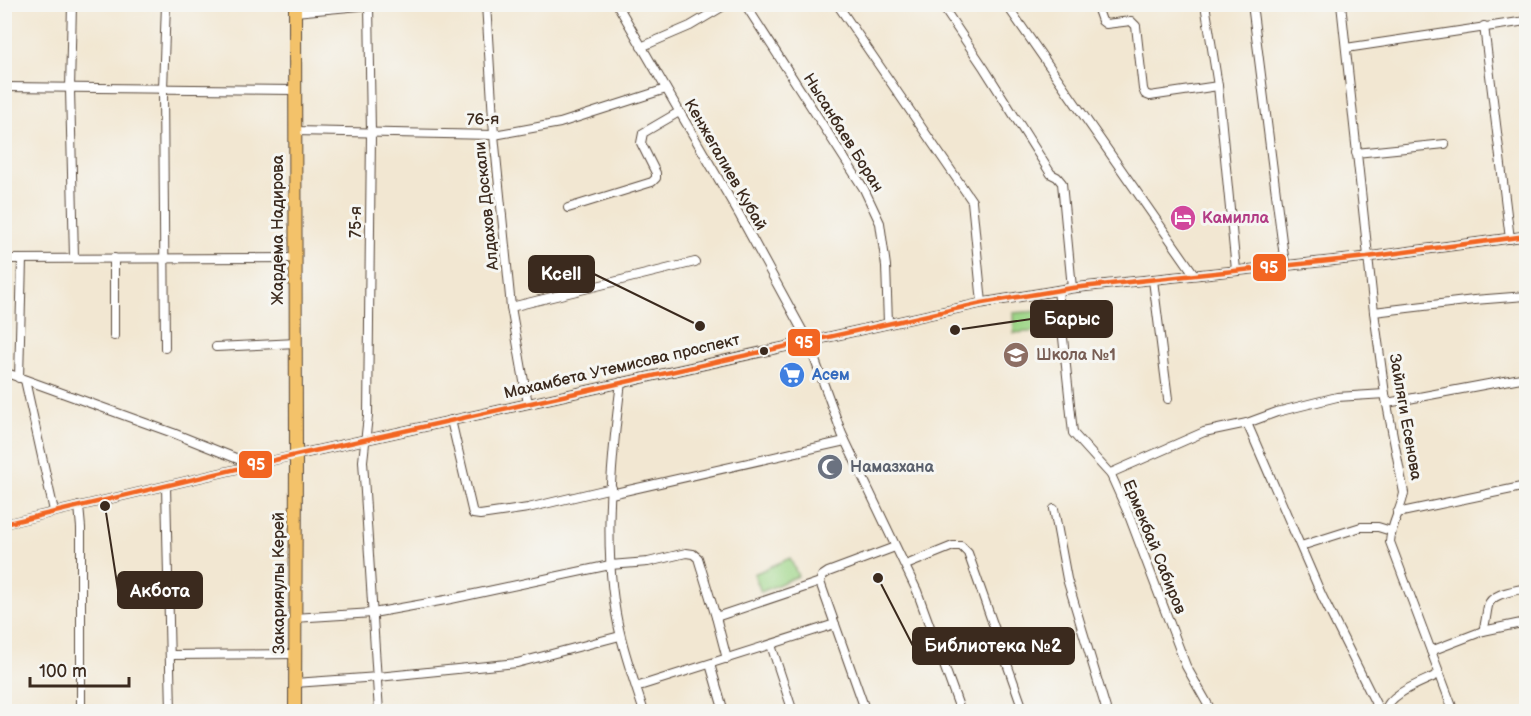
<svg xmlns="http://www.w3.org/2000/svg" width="1531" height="716" viewBox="0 0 1531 716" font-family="'Balsamiq Sans',sans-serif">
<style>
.green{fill:#9ed688;stroke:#6c8053;stroke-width:1.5}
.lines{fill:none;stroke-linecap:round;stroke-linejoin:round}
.minor-casing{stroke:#564639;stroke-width:10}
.tertiary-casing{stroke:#564639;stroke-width:11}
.trunk-casing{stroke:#564639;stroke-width:14}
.minor{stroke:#fff;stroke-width:8}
.tertiary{stroke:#fff;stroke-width:9}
.trunk{stroke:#f3c26a;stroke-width:12}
.bus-1-casing{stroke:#f6f6f2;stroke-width:9}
.bus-1{stroke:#f26522;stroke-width:4.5}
.bus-dot{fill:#3b2a1e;stroke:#f6f6f2;stroke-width:2}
.labels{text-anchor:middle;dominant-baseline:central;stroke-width:6;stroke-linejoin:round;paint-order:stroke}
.street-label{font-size:16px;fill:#3b2a1e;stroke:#f6f6f2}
.hotel-label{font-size:16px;font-weight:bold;fill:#b23c85;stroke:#f6f6f2;text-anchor:start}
.education-label{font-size:16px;font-weight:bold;fill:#785e54;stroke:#f6f6f2;text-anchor:start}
.shop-label{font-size:16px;font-weight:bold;fill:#366cbe;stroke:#f6f6f2;text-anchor:start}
.worship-label{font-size:16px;font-weight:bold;fill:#5b616d;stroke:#f6f6f2;text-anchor:start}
.leader{fill:none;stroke:#3b2a1e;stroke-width:2}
.callout-dot{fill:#3b2a1e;stroke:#f6f6f2;stroke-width:2}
.callout{fill:#3b2a1e;stroke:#3b2a1e;stroke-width:2}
.callout-label{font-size:18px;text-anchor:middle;font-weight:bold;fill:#fff}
.line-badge{stroke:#f6f6f2;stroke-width:2}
.badge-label{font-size:16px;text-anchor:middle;font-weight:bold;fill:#fff}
</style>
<rect width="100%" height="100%" fill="#f6f6f2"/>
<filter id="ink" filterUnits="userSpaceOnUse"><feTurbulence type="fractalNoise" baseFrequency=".0167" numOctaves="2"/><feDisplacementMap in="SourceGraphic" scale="12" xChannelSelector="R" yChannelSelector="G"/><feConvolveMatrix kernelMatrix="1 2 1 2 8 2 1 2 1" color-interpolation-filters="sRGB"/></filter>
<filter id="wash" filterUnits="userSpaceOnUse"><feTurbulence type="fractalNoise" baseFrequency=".008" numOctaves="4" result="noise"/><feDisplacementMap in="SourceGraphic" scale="24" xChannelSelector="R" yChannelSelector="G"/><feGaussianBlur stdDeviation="1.35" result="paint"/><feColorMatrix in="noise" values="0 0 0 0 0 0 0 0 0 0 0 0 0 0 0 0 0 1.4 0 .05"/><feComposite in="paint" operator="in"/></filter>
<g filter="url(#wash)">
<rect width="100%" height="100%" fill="#f2e7d2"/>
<g class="green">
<polygon points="1053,310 1055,330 1014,333 1013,313"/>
<polygon points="790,558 798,576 761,592 754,574"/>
</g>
</g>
<g filter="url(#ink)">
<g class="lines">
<g class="minor-casing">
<g id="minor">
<polyline points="72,4 70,89 74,258"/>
<polyline points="369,4 371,133 368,416 363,461 379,712"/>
<polyline points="486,4 494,135 511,307 528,404"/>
<polyline points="617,4 740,216 808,341 842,434 917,591 961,712"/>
<polyline points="745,4 864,189 880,223 886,266 888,323"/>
<polyline points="837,4 972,201 982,303"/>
<polyline points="941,4 984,68 1051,174 1057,177 1062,183 1072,288"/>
<polyline points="1006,4 1194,274"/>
<polyline points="1096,4 1102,21 1106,24 1131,21 1136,26 1143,89 1145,94 1150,96 1218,86"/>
<polyline points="1205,4 1218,86 1236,270"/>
<polyline points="1252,4 1285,265"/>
<path d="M1341 4 1374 312 1385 394 1404 493C1401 510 1391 524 1390 542L1454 712"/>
<polyline points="295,12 382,4"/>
<polyline points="1484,26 1510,239"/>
<polyline points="641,47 690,26 727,4"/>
<polyline points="1346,48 1526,21"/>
<polyline points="4,87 294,90"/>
<polyline points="294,131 494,135 560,123 666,89"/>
<polyline points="1356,153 1445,144"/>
<polyline points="568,208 652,182 656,178 656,173 641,143 643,133 679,112"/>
<polyline points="4,259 295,258"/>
<polyline points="1153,280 1168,399"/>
<polyline points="1058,290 1073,433 1111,475 1128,513 1186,666 1212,712"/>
<polyline points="511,307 695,262"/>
<polyline points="1374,312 1474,300 1526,296"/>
<polyline points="114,336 114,258"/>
<polyline points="216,347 296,343"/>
<polyline points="165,348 163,89 166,4"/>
<polyline points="4,372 173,433 253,465"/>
<polyline points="19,378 22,259"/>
<polyline points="25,380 54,511"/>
<path d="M621 382C611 462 601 559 621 637 627 662 636 687 644 712"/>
<polyline points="1387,403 1526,377"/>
<polyline points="451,420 473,514 480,515 528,508 612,488"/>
<polyline points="1247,423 1322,596 1380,712"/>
<polyline points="1111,475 1113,472 1204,432 1247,423 1277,412 1337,397 1385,394"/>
<polyline points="166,486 171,712"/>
<polyline points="611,494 845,441"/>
<polyline points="79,506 81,528 81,712"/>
<polyline points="1054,509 1067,579 1107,712"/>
<polyline points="1397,513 1526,486"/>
<polyline points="4,524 296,455"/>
<polyline points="1301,546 1361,527 1378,527 1391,531"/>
<polyline points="906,565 953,546 961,546 968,553 1024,712"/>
<polyline points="716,617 820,582"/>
<polyline points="294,618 373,613 451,599 610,565 648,562 686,553 693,554 698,558 716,617 727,659"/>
<path d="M1483 631C1486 622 1486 615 1488 606 1491 593 1515 591 1526 588"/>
<polyline points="771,645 793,712"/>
<polyline points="1431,651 1483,631 1526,622"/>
<polyline points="171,655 294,654"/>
<polyline points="710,664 724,712"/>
<polyline points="295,683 378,677 517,663 620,636"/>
<polyline points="636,687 835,624"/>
<polyline points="866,712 820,582 822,576 828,572 895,547"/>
<path d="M1385 712C1388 693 1424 682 1439 674"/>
<polyline points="1519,712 1526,709"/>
</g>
</g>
<g class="tertiary-casing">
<polyline id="tertiary" points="296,455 982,303 1072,288 1367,257 1526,236"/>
</g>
<g class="trunk-casing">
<polyline id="trunk" points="295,712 296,455 295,4"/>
</g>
<use href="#minor" class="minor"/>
<use href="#tertiary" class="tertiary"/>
<use href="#trunk" class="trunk"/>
<g class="bus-1-casing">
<polyline id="bus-1" points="4,524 296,455 982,303 1072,288 1367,257 1526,236"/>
</g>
<use href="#bus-1" class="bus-1"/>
</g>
</g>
<defs>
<g id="hotel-disc" transform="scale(1.35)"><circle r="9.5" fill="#d1479c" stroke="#f6f6f2"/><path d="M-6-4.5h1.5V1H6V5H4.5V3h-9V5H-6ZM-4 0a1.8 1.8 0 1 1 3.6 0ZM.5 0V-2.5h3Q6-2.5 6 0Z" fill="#fff"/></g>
<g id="school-disc" transform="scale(1.35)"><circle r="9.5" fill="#8d6e63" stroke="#f6f6f2"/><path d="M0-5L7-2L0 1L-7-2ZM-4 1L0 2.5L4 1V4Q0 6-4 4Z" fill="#fff"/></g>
<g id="supermarket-disc" transform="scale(1.35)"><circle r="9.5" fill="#3f7fe0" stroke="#f6f6f2"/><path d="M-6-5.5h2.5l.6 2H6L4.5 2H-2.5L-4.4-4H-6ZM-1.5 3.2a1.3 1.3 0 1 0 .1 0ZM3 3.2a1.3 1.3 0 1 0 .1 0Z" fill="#fff"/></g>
<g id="mosque-disc" transform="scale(1.35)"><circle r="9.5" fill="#6b7280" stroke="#f6f6f2"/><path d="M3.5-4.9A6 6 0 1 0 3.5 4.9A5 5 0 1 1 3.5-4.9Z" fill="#fff"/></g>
</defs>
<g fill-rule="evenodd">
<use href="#hotel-disc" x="1183" y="218"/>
<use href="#school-disc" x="1016" y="355"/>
<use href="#supermarket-disc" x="792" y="375"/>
<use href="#mosque-disc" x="830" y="467"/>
</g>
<circle class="bus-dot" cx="764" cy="351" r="5"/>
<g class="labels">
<g class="street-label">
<text transform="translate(483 120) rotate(-2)">76-я</text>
<text transform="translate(843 133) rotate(58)">Нысанбаев Боран</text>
<text transform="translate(725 165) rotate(60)">Кенжегалиев Кубай</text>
<text transform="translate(487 206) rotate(-96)">Алдахов Доскали</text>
<text transform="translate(356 222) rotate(-90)">75-я</text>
<text transform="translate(278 230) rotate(-90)">Жардема Надирова</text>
<text transform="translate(622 367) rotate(-13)">Махамбета Утемисова проспект</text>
<text transform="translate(1405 417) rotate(80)">Зайляги Есенова</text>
<text transform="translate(1154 547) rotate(68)">Ермекбай Сабиров</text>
<text transform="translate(279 583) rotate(-90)">Закарияулы Керей</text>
</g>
<g class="hotel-label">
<text x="1202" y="218">Камилла</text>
</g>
<g class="education-label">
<text x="1036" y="355">Школа №1</text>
</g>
<g class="shop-label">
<text x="812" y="375">Асем</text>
</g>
<g class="worship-label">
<text x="850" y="467">Намазхана</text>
</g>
</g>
<path class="leader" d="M700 326L594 274M955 330L1031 319M105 506L118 590M878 578L913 646"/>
<g class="callout-dot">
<circle cx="700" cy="326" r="6"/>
<circle cx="955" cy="330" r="6"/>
<circle cx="105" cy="506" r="6"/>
<circle cx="878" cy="578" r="6"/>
</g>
<g class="callout">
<rect x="529" y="256" width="65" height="36" rx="6"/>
<rect x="1031" y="301" width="81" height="36" rx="6"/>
<rect x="118" y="572" width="84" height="36" rx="6"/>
<rect x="913" y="628" width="161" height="36" rx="6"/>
</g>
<g class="callout-label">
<text x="561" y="280">Kcell</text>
<text x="1072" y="325">Барыс</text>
<text x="160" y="597">Акбота</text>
<text x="993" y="652">Библиотека №2</text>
</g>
<g class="line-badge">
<rect x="1252" y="253" width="35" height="29" rx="6" fill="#f26522"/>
<rect x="787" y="328" width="34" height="29" rx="6" fill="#f26522"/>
<rect x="238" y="450" width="35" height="29" rx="6" fill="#f26522"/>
</g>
<g class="badge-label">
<text x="1269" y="273">95</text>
<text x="804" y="348">95</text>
<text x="256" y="470">95</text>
</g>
<rect width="1531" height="716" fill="none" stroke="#f6f6f2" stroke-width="24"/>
<path d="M30 677v9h99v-9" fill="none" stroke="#3b2a1e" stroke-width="3"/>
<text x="39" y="677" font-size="18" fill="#3b2a1e" stroke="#f6f6f2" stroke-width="4.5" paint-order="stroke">100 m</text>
</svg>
